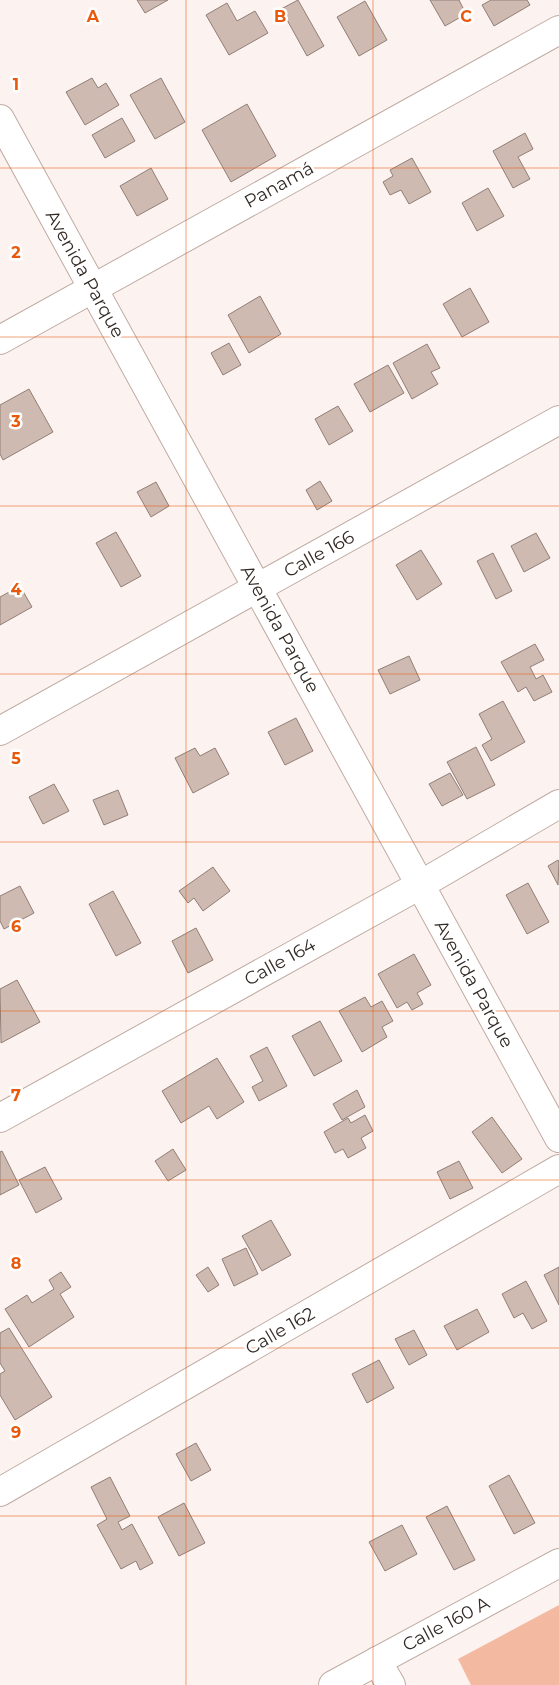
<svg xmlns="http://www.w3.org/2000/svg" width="559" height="1685" viewBox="0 0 559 1685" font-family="Montserrat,sans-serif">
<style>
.green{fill:#f4b9a1}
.building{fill:#cebab1;stroke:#917e76}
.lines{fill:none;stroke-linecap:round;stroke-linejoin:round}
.minor-casing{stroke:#c0aba3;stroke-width:30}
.minor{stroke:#fff;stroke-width:28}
.grid{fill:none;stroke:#e8590c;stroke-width:1;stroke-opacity:0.55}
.labels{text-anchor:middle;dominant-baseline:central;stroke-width:5;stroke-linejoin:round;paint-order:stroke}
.street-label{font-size:18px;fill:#322a26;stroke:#fff}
.grid-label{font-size:16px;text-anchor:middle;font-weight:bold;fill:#e8590c;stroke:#fff;stroke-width:5;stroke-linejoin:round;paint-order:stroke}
</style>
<rect width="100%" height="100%" fill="#fcf3f0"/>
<polygon class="green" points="559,1605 559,1685 471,1685 458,1659"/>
<g class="building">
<polygon points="137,0 168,0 145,13"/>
<polygon points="298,0 324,46 307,56 281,9"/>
<polygon points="430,0 459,0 466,14 445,26"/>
<polygon points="491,0 527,0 530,5 494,26 482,5"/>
<polygon points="365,1 387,40 359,56 337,17"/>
<polygon points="227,3 237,21 255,11 268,33 229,55 206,15"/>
<polygon points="92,78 98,88 106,83 119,105 85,125 66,92"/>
<polygon points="161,78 185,122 155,139 130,95"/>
<polygon points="247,104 276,156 231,182 202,130"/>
<polygon points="122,118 135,141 105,158 92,135"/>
<polygon points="525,133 533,149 518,157 530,179 513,188 493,151"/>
<polygon points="412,158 431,192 409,204 401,190 390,195 383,182 393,176 390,170"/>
<polygon points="151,168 168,199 137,216 120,186"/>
<polygon points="488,188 504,216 477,231 462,203"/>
<polygon points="470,288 489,322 462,337 443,304"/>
<polygon points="260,296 281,334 249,353 228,315"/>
<polygon points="229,343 241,365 223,375 211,353"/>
<polygon points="427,344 440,368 431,372 438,384 412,399 393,363"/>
<polygon points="388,365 404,393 370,412 354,384"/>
<polygon points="29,389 53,432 3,460 0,454 0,405"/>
<polygon points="338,406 353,431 329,445 315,419"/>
<polygon points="320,481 332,501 317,510 306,490"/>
<polygon points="156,482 169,506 151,517 137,492"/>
<polygon points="116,532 141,576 121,587 96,543"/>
<polygon points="536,533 550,558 524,572 511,546"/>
<polygon points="421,550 442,584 417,600 396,565"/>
<polygon points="493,553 512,591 496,599 477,561"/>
<polygon points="20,586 32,607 0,625 0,597"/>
<polygon points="535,644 544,660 530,667 536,679 543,675 552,692 534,701 526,687 518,692 501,662"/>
<polygon points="409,656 420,680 390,694 378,670"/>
<polygon points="503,701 525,742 491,761 482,745 492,739 479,714"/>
<polygon points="296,718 313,751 285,765 268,732"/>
<polygon points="476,747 495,785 467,799 447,762"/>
<polygon points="195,748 200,756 215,748 229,774 193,793 175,758"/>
<polygon points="450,773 463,795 442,806 429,784"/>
<polygon points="54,784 69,811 43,824 29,797"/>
<polygon points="118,790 128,815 104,825 93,800"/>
<polygon points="558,860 559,862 558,885 548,866"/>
<polygon points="213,867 230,891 203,911 194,898 188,903 179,891"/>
<polygon points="528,883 549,922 527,934 506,895"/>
<polygon points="20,886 34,913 4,929 0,921 0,896"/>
<polygon points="113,891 141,943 116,956 89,904"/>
<polygon points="196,928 213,960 188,973 172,941"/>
<polygon points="414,954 431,985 417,993 423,1004 412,1010 407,1002 397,1008 378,974"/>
<polygon points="17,980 40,1022 1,1043 0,989"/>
<polygon points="365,997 371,1007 382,1001 393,1021 382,1027 387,1037 362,1052 339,1011"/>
<polygon points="320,1021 342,1061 314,1076 292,1036"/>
<polygon points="267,1047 287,1086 259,1101 252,1087 263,1081 250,1056"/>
<polygon points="217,1058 244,1102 217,1119 209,1106 181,1123 162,1091"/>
<polygon points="357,1090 365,1107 342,1120 333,1104"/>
<polygon points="365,1115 373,1131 361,1138 366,1148 348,1158 343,1149 335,1153 324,1132 348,1118 351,1123"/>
<polygon points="492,1117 522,1159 502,1173 472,1132"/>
<polygon points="173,1149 186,1170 168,1181 155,1161"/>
<polygon points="2,1151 19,1185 0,1195 0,1152"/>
<polygon points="459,1161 473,1188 450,1199 437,1172"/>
<polygon points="45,1167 62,1199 36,1213 19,1180"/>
<polygon points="271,1220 291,1255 262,1271 242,1236"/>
<polygon points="246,1248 258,1274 234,1286 222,1259"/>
<polygon points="208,1267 219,1285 208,1292 196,1275"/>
<polygon points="559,1267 559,1305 544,1275"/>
<polygon points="61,1272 71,1287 60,1294 74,1317 29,1347 5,1309 27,1295 32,1303 54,1289 49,1280"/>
<polygon points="526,1281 547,1321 532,1329 523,1313 514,1318 502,1294"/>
<polygon points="477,1309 489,1332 457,1350 444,1326"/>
<polygon points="9,1328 52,1397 15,1420 0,1395 0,1374 5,1371 0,1363 0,1333"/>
<polygon points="414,1330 427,1355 409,1365 395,1339"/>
<polygon points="379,1360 394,1388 367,1403 352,1374"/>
<polygon points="196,1443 211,1470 191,1481 176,1454"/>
<polygon points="509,1475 535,1523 514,1534 489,1486"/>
<polygon points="110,1477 130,1516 118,1522 122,1530 132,1524 153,1563 140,1570 136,1561 121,1569 97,1525 107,1519 91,1487"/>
<polygon points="184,1503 205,1543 179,1556 158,1517"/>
<polygon points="447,1506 475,1560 454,1570 426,1517"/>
<polygon points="402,1525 417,1554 385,1571 369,1542"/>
</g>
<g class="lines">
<g class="minor-casing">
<g id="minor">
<polyline points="0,119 559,1138"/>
<polyline points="0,340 559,30"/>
<polyline points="0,731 559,420"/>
<polyline points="0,1118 420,885 559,804"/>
<polyline points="0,1492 559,1169"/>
<polyline points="377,1661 391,1685"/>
<polyline points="333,1685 559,1563"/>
</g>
</g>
<use href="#minor" class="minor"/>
</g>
<path class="grid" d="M186 0V1685M373 0V1685M0 168H559M0 337H559M0 506H559M0 674H559M0 842H559M0 1011H559M0 1180H559M0 1348H559M0 1516H559"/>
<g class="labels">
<g class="street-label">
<text transform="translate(279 185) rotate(-29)">Panamá</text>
<text transform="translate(85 274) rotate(61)">Avenida Parque</text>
<text transform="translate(319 554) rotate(-29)">Calle 166</text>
<text transform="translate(280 629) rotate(61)">Avenida Parque</text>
<text transform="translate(280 962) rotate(-29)">Calle 164</text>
<text transform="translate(474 984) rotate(61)">Avenida Parque</text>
<text transform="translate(280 1331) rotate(-30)">Calle 162</text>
<text transform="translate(446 1624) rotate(-28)">Calle 160 A</text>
</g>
</g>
<g class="grid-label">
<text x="93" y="22">A</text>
<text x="280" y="22">B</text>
<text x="466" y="22">C</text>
<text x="16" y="90">1</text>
<text x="16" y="258">2</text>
<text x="16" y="427">3</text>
<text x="16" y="595">4</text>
<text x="16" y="764">5</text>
<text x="16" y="932">6</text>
<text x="16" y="1101">7</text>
<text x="16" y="1269">8</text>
<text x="16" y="1438">9</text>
</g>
</svg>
